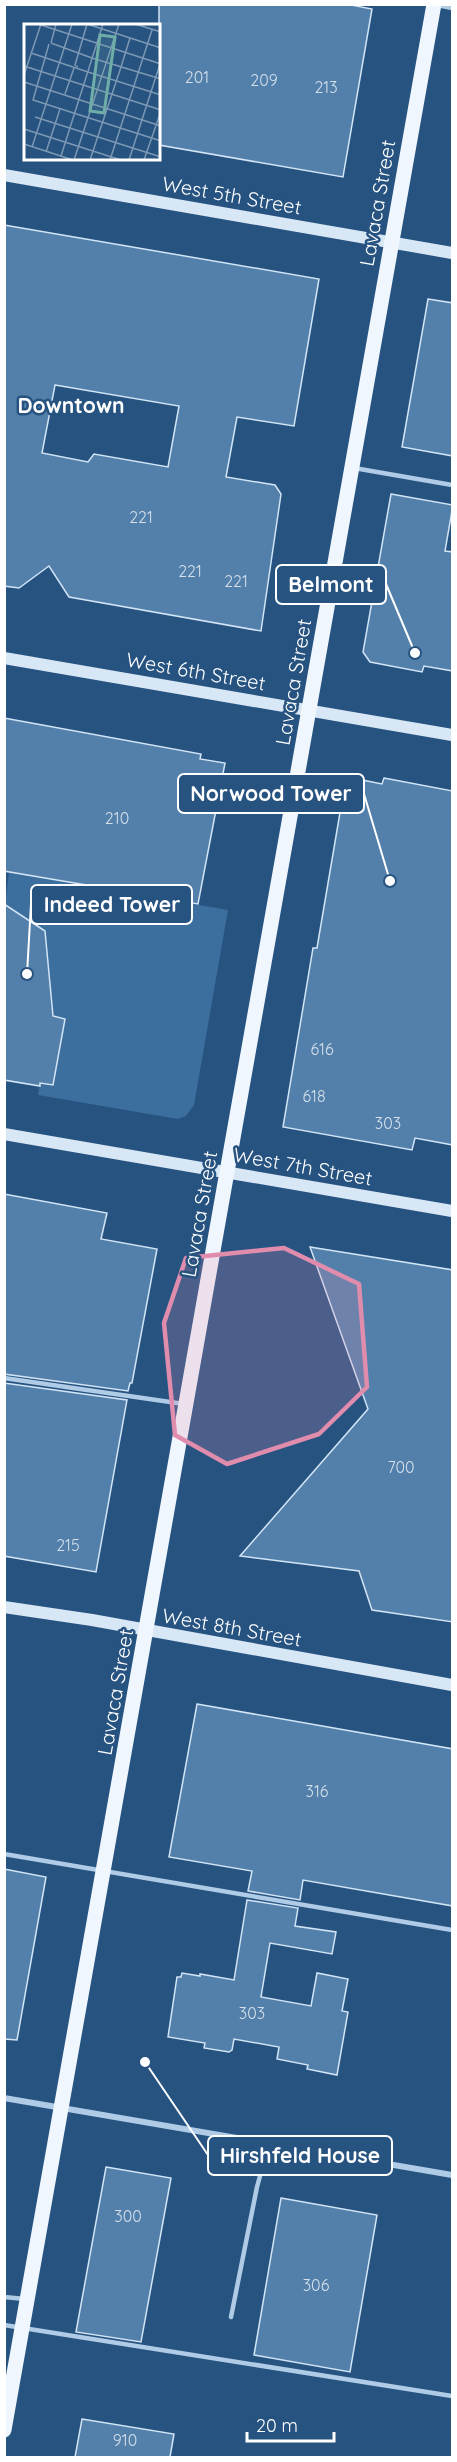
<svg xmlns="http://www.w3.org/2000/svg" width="457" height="2462" viewBox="0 0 457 2462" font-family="Quicksand,sans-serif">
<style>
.green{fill:#3c6e9e}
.building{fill:#5380ab;stroke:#d2e4f5;stroke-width:1.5;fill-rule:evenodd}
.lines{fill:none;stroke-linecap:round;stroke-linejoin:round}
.lane{stroke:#afcbe6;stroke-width:4.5}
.street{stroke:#afcbe6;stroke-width:6}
.secondary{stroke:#d8e7f6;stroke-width:12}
.primary{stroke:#eff6fd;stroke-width:15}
.marked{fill:#e08cad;fill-opacity:0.2;stroke:#e08cad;stroke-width:4.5;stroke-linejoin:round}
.labels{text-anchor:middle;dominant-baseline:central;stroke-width:5;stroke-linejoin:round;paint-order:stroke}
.number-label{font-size:16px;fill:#d4dfea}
.street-label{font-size:20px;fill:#fff;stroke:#275381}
.neighbourhood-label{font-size:21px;font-weight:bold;fill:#fff;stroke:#275381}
.inset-road{fill:none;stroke:#7d98b3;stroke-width:1.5}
.view{fill:#6fada8;fill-opacity:0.15;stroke:#6fada8;stroke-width:3}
.inset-edge{fill:none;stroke:#fff;stroke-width:3}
.leader{fill:none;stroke:#fff;stroke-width:2}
.callout-dot{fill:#fff;stroke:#275381;stroke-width:2}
.callout{fill:#275381;stroke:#fff;stroke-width:2}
.callout-label{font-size:21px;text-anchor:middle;font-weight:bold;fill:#fff}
</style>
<rect width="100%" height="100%" fill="#275381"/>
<polygon class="green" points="9,872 228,910 194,1105 186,1116 178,1119 38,1095 53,1016 45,931 5,904"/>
<g class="building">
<polygon points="159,4 346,4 372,9 343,177 159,145"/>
<path d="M4 225 319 279 294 426 237 417 226 477 275 485 281 494 261 631 69 597 49 566 19 588 4 586ZM55 385 179 406 168 467 94 454 88 462 42 453Z"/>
<polygon points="428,299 453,303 453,456 402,447"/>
<polygon points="391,494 453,505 445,551 453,552 453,671 424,666 422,672 370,662 363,652"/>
<polygon points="4,718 201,754 200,759 225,763 198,904 4,871"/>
<polygon points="384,778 453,791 453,1145 415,1138 412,1150 283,1127 313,948 317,948 343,795 359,798 362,780 382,784"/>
<polygon points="4,904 45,931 53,1016 65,1019 53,1085 40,1083 40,1086 4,1080"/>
<polygon points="4,1194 107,1213 101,1239 157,1249 132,1383 130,1383 128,1391 4,1374"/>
<polygon points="310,1247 453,1270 453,1622 372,1610 359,1571 240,1556 368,1409"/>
<polygon points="4,1383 127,1400 96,1572 4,1556"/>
<polygon points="197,1704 453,1749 453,1906 303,1880 300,1900 248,1891 252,1871 169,1857"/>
<polygon points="4,1869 46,1877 17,2040 4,2039"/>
<polygon points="247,1900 298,1908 295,1926 336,1932 332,1954 270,1943 261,1997 311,2006 317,1973 348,1979 342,2011 348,2012 337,2075 307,2069 308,2065 277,2059 279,2047 234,2039 232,2050 229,2052 204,2048 205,2043 168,2037 177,1977 181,1977 182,1973 200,1976 200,1974 234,1980"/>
<polygon points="106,2167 171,2178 141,2342 76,2332"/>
<polygon points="281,2198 377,2215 350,2372 254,2355"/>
<polygon points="82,2419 174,2434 170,2457 75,2457"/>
</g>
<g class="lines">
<g class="lane">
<polyline points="437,5 452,8"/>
<polyline points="354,468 452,485"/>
<polyline points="4,1378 184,1404"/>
<polyline points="4,1854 452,1930"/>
<polyline points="4,2297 25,2299"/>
<polyline points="231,2317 257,2187 269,2143"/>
<polyline points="4,2325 452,2396"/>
</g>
<polyline class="street" points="4,2098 452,2175"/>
<g class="secondary">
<polyline points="4,175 452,253"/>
<polyline points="4,658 452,735"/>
<polyline points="4,1134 452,1211"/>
<polyline points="4,1607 92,1620 452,1685"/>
</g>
<polyline class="primary" points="4,2430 434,4"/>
</g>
<path class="marked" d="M284 1248 359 1284 367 1387 319 1434 227 1464 175 1435 164 1323 186 1258Z"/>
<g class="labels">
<g class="number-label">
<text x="197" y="77">201</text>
<text x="264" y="80">209</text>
<text x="326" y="87">213</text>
<text x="141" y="517">221</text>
<text x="190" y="571">221</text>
<text x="236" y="581">221</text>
<text x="117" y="818">210</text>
<text x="322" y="1049">616</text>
<text x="314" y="1096">618</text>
<text x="388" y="1123">303</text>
<text x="401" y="1467">700</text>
<text x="68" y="1545">215</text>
<text x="317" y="1791">316</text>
<text x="252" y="2013">303</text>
<text x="128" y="2216">300</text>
<text x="316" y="2285">306</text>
<text x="125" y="2440">910</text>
</g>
<g class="street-label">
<text transform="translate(232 195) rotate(10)">West 5th Street</text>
<text transform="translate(377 203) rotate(-80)">Lavaca Street</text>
<text transform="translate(196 671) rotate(10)">West 6th Street</text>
<text transform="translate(293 682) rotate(-80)">Lavaca Street</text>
<text transform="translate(303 1166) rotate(10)">West 7th Street</text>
<text transform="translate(199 1214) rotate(-80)">Lavaca Street</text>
<text transform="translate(232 1627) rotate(10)">West 8th Street</text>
<text transform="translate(115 1692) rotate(-80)">Lavaca Street</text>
</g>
<g class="neighbourhood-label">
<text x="71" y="405">Downtown</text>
</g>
</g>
<g transform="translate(24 24)">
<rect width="136" height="136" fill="#275381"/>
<path class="inset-road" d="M14 0 137 40M63 0 137 24M111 0 137 8M27 19 68 34M27 19 32 0M25 20 9 76 137 117M7 29 64 48M68 34 137 55M0 42 137 86M54 43 51 41 63 0M97 43 106 14M64 48 137 71M0 51 17 0M0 58 137 102M41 70 50 44M11 93 137 133M0 105 97 136M0 120 49 136M8 123 48 0M22 128 36 85M37 132 79 0M50 136 95 0M66 136 97 43M86 136 128 6M105 136 136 40M120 136 137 87"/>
<path class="view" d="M76 11 91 13 80 89 66 87Z"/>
<rect width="136" height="136" class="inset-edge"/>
</g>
<path class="leader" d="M415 653L386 584M390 881L364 794M27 974L31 904M145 2062L208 2155"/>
<g class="callout-dot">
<circle cx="415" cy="653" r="6"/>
<circle cx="390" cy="881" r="6"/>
<circle cx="27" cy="974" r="6"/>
<circle cx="145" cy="2062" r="6"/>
</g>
<g class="callout">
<rect x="276" y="565" width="110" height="39" rx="6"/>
<rect x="178" y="774" width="186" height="39" rx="6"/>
<rect x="31" y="885" width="161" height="39" rx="6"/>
<rect x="208" y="2136" width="184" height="39" rx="6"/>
</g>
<g class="callout-label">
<text x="331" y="592">Belmont</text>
<text x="271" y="801">Norwood Tower</text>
<text x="112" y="912">Indeed Tower</text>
<text x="300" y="2163">Hirshfeld House</text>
</g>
<rect width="457" height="2462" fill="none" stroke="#ffffff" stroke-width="12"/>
<path d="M247 2432v9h87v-9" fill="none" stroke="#ffffff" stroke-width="3"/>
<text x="256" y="2432" font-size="18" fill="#ffffff" stroke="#275381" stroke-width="4.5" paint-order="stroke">20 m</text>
</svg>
